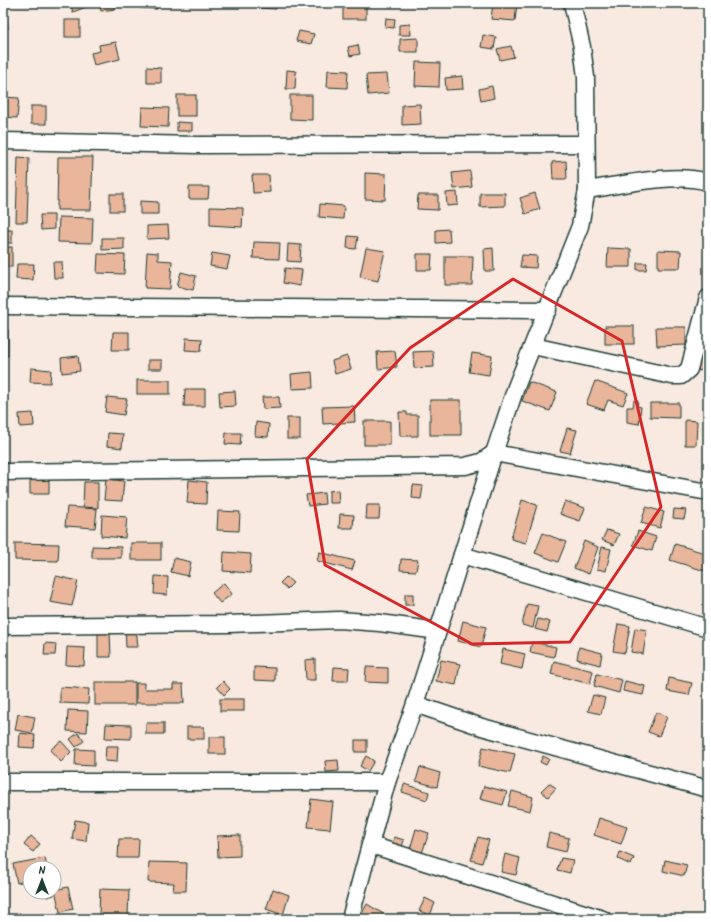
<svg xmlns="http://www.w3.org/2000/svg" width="711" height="922" viewBox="0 0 711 922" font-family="Kalam,sans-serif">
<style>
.building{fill:#e9b69b;stroke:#1f3d34}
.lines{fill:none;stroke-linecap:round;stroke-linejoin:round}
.minor-casing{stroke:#1f3d34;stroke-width:19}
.minor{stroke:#fff;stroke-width:16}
.marked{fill:none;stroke:#d62828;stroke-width:3;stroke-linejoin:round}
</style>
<rect width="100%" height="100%" fill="#f8e9e1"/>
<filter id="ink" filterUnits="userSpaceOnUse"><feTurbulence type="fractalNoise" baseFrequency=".025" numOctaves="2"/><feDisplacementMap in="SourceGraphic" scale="8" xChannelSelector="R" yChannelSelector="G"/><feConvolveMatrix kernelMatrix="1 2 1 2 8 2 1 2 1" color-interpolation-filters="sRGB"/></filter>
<g filter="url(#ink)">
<g class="building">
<polygon points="3,3 6,3 8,29 3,29"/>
<polygon points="70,3 84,3 86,7 73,12"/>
<polygon points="99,3 114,3 115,9 101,11"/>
<polygon points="140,3 157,3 157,9 140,8"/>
<polygon points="260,3 276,3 276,9 260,8"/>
<rect x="343" y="3" width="23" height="16"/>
<polygon points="493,3 517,3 515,21 491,19"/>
<polygon points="386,18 395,19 394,28 385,27"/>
<rect x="65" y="20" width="15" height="17"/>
<polygon points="410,24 411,35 399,35 399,25"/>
<polygon points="299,31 314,34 311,44 296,41"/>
<polygon points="483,35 496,37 494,49 481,47"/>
<polygon points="418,38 418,52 400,52 400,39"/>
<polygon points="116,42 120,59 94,65 91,53 100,51 99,45"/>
<polygon points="358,45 360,54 350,56 348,47"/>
<polygon points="511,46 514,57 500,60 497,49"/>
<polygon points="416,62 440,63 439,87 415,86"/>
<polygon points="147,67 161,68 161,83 147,83"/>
<polygon points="287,70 296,71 295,89 286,89"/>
<polygon points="328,70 348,71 347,88 327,87"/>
<polygon points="387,74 389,93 368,95 366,75"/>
<polygon points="462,76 463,89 446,90 445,78"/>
<polygon points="492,86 494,98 481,101 479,89"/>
<rect x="177" y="95" width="19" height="21"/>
<polygon points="290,95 312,95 312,120 290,119"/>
<polygon points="3,97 19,98 17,118 3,117"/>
<polygon points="420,104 421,124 402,125 402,105"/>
<rect x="31" y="106" width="15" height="18"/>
<polygon points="142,107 169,108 168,127 141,126"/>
<polygon points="177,122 192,123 192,131 177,131"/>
<polygon points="18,157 29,158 27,222 16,222"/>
<polygon points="58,157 93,157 91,210 57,210"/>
<polygon points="566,161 567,179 553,179 552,162"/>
<polygon points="470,171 472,187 454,189 452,173"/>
<polygon points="365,173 386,174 385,200 365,199"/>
<polygon points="252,175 269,175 270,192 253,193"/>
<polygon points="189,187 209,187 208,199 189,199"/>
<polygon points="457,192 458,205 447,206 446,193"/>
<polygon points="480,193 505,193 505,206 480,207"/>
<polygon points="535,193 540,209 525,214 520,198"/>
<rect x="110" y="194" width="13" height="17"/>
<polygon points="418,195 438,195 438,210 417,209"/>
<polygon points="140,201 158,202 158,214 140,214"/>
<polygon points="320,204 344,206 343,219 319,217"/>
<polygon points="210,207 243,208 242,227 210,225"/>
<polygon points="40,215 54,215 54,229 41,230"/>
<polygon points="59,217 93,218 92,243 58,242"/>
<polygon points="168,225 169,238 147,239 147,226"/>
<polygon points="449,229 450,242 436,243 436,230"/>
<rect x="3" y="230" width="9" height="13"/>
<polygon points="348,236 358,237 356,249 347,248"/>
<polygon points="102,238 124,238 124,249 102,250"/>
<polygon points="254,242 280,243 279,259 253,258"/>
<polygon points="288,244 301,245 300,262 287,261"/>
<rect x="3" y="247" width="9" height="20"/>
<polygon points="366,248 385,251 378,281 360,277"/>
<polygon points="493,248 494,271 485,271 484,249"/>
<polygon points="608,248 631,249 631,267 607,267"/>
<polygon points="658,250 681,251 680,268 658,268"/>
<polygon points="147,252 158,253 158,260 172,261 170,289 145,288"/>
<polygon points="212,253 230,256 227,269 210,266"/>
<polygon points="98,254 125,255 124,274 97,273"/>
<polygon points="417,254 432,254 431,270 417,270"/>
<polygon points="522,255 537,256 536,268 520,267"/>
<polygon points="445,256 473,256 472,285 445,285"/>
<polygon points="53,262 62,262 63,278 54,278"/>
<polygon points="637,263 647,263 646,270 637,270"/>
<polygon points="17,264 34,264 33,280 16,279"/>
<polygon points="285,268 302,270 300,286 283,283"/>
<polygon points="181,272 196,276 193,290 177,286"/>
<rect x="605" y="326" width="29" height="18"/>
<polygon points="656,327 686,327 686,345 657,346"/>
<rect x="705" y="327" width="3" height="17"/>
<rect x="3" y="330" width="5" height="26"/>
<polygon points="113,332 129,332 129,350 112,350"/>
<polygon points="186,338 202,339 201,351 185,350"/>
<polygon points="395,351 397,367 378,369 377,352"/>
<polygon points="433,351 434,367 414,368 413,352"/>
<polygon points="472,353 492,356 489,375 469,372"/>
<polygon points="78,356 80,371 62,373 61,358"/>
<polygon points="347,356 351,369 335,374 332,361"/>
<polygon points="707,358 708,368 699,371 696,361"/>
<rect x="148" y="360" width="14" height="9"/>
<polygon points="31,368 51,370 50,383 30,382"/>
<polygon points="312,372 313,388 292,389 291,374"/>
<rect x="137" y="380" width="33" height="14"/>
<polygon points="595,381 628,393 623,405 608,400 604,410 586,404"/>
<polygon points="529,382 557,392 550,411 522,401"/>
<polygon points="185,389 205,389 205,406 184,406"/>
<polygon points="235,391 236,406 220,407 219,392"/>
<polygon points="5,394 8,403 3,405 3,395"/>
<polygon points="107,397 127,399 124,415 105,412"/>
<polygon points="262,397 279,397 280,408 263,409"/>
<rect x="430" y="400" width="31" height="35"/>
<polygon points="634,400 638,401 637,406 641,407 639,424 627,422 627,407 633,407"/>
<polygon points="650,403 679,403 679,418 650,417"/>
<polygon points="354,406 355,422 323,424 322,407"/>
<polygon points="399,412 407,412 407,415 418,415 418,436 400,436"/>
<polygon points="33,413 34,426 20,427 19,414"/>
<rect x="287" y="418" width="13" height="21"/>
<polygon points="685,420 697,421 696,445 685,445"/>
<rect x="364" y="421" width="26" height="24"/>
<polygon points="256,422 269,424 268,437 255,436"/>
<polygon points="567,428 577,430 570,453 560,451"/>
<polygon points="108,433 123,434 122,448 107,446"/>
<polygon points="226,433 241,433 240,445 225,444"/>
<polygon points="30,478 49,479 49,494 30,494"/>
<polygon points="106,479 124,481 122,501 104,500"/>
<polygon points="189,480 207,482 206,504 187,503"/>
<polygon points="84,482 98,482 98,508 83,507"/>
<polygon points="413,485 423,486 421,499 412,498"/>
<polygon points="338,490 339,503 329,503 329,491"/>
<polygon points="324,493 325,504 308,506 306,495"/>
<polygon points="522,500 537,505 526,543 511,539"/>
<polygon points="565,501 585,508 580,521 560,514"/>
<polygon points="367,505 380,505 379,519 366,519"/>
<polygon points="67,507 97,509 95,528 65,526"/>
<polygon points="646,507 664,512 660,528 641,523"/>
<polygon points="674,509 686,510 684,519 673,518"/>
<polygon points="218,511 240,512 239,531 217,530"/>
<polygon points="340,514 354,515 353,528 339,528"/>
<polygon points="102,515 127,517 125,538 101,536"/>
<polygon points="607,530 619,534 614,545 602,540"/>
<polygon points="638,531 656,537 652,551 633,545"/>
<polygon points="543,533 566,542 558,562 535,553"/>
<polygon points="584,541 598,547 589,574 574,568"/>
<polygon points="15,543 59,544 58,561 15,560"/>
<rect x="131" y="543" width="30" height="17"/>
<polygon points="675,544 708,554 705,571 670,560"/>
<polygon points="92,546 121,547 121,558 92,558"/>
<polygon points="602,547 611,549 606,571 597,569"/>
<polygon points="224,552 251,554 250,573 223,571"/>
<polygon points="319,552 355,561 352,570 317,561"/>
<polygon points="174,558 191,562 188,576 171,572"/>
<polygon points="401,559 418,560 416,571 400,570"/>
<polygon points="56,576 78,581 72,606 50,602"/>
<polygon points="155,576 168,577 167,595 154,594"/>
<polygon points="286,577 293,583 287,589 280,583"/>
<polygon points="224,583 232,594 220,603 212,593"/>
<rect x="405" y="594" width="8" height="11"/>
<polygon points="527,604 538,606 533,628 522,625"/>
<polygon points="538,619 550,622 547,632 535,629"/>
<polygon points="463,621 486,627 481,647 458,641"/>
<polygon points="618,624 630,626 625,653 613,651"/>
<polygon points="125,628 136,628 138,647 126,647"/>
<polygon points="635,628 647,630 643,654 631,652"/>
<polygon points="98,632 110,632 111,657 98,657"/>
<polygon points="532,642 556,647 554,657 530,652"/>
<polygon points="45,643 56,644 55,655 44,655"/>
<polygon points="67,647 85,648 84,666 66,665"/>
<polygon points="579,647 602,653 600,665 577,659"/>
<polygon points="503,649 525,654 522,669 500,664"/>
<polygon points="315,659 315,680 306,680 305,660"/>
<polygon points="441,660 460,664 456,685 436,681"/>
<polygon points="554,661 593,671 590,684 551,674"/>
<rect x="3" y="666" width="2" height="16"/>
<polygon points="254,667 275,668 275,681 254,680"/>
<polygon points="334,667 349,668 348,681 333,681"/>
<polygon points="366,667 388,668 388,683 365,682"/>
<polygon points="597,674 622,680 619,693 594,686"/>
<polygon points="669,678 692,683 689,695 667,691"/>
<polygon points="223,681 230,689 224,695 217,687"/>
<polygon points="625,681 645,686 643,695 623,691"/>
<rect x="95" y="682" width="40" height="23"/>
<polygon points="136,683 144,683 144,689 173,689 173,684 183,684 184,703 136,703"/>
<polygon points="60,687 89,689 88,704 60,703"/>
<polygon points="593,695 605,698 601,714 588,711"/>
<rect x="220" y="699" width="24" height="12"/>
<polygon points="68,710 88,711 87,732 67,731"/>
<polygon points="656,712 667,717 659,736 648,732"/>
<polygon points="18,714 35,717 32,733 15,730"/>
<rect x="146" y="723" width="18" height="11"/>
<polygon points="106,724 131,725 131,739 105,738"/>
<rect x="187" y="727" width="17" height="12"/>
<polygon points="20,733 35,735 34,748 19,747"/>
<polygon points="78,733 84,741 76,747 70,739"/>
<rect x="209" y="737" width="16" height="17"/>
<rect x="355" y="740" width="12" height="12"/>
<polygon points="61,741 71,752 61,762 50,750"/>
<polygon points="106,746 118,746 117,762 105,761"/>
<polygon points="483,747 515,754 510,773 478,766"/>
<polygon points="76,749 94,750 94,766 75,765"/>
<polygon points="366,756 374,761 368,771 360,766"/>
<polygon points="543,756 549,759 546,765 540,762"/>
<polygon points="338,760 339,771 326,772 325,761"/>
<polygon points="420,767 440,773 437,787 416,781"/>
<polygon points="549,783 556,788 548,797 541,791"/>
<polygon points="404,784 429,792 427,800 402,792"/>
<polygon points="484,786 507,792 503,805 480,799"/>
<polygon points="512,791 533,797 530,811 508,806"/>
<polygon points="311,799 333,802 330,829 308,827"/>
<polygon points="599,818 627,827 621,844 594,835"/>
<polygon points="75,820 88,822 86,841 72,839"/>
<polygon points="416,829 429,833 422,853 410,849"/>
<polygon points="549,833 569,838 566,852 546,847"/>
<polygon points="240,835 240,856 218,857 217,836"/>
<polygon points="31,836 40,844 33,852 24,845"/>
<polygon points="394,837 404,840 402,847 392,844"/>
<polygon points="478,837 489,840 482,863 471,860"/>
<polygon points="119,839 139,839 138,858 118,858"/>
<polygon points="620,852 634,858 631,865 618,859"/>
<polygon points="505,854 520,858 516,875 501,872"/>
<polygon points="45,858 47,868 30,868 30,880 17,883 13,864"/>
<polygon points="561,858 573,860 570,873 557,870"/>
<polygon points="665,860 687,865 684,876 663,871"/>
<polygon points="149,862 187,863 186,891 173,891 174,883 148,882"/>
<polygon points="68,887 73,909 60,912 55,890"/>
<polygon points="100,889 129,890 128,916 99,915"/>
<polygon points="273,889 289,895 283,915 266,909"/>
<polygon points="45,892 53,892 54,895 47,897"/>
<polygon points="425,898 435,903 430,915 419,911"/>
<polygon points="367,904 390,918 389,919 359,919"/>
</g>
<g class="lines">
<g class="minor-casing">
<g id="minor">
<polyline points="3,141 198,145 586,144"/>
<path d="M587 190C623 185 672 172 708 182"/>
<polyline points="3,306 548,310"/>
<polyline points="533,346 672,376 681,376 689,369 708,298"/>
<polyline points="3,472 465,466 481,462 494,453 708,492"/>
<polyline points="462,555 708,628"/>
<polyline points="3,626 228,624 339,620 380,623 438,631"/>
<polyline points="415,704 482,727 708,789"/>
<polyline points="3,782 387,782"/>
<polyline points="371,845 603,919"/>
<polyline points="350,919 387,782 415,704 494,453 516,387 580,226 587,190 586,77 582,47 572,3"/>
</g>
</g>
<use href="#minor" class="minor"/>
</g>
</g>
<path class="marked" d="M513 279 622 341 661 507 570 642 472 644 325 565 307 459 410 348Z"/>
<rect width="711" height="922" fill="none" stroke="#fff" stroke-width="16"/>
<rect x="8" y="8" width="695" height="906" fill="none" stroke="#1f3d34" stroke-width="1.5" filter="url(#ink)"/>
<g transform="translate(42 880)"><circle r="19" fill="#ffffff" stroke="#a5b1ae"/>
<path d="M0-3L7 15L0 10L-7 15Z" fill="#1f3d34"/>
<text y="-6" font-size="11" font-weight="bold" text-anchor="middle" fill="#1f3d34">N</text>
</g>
</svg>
